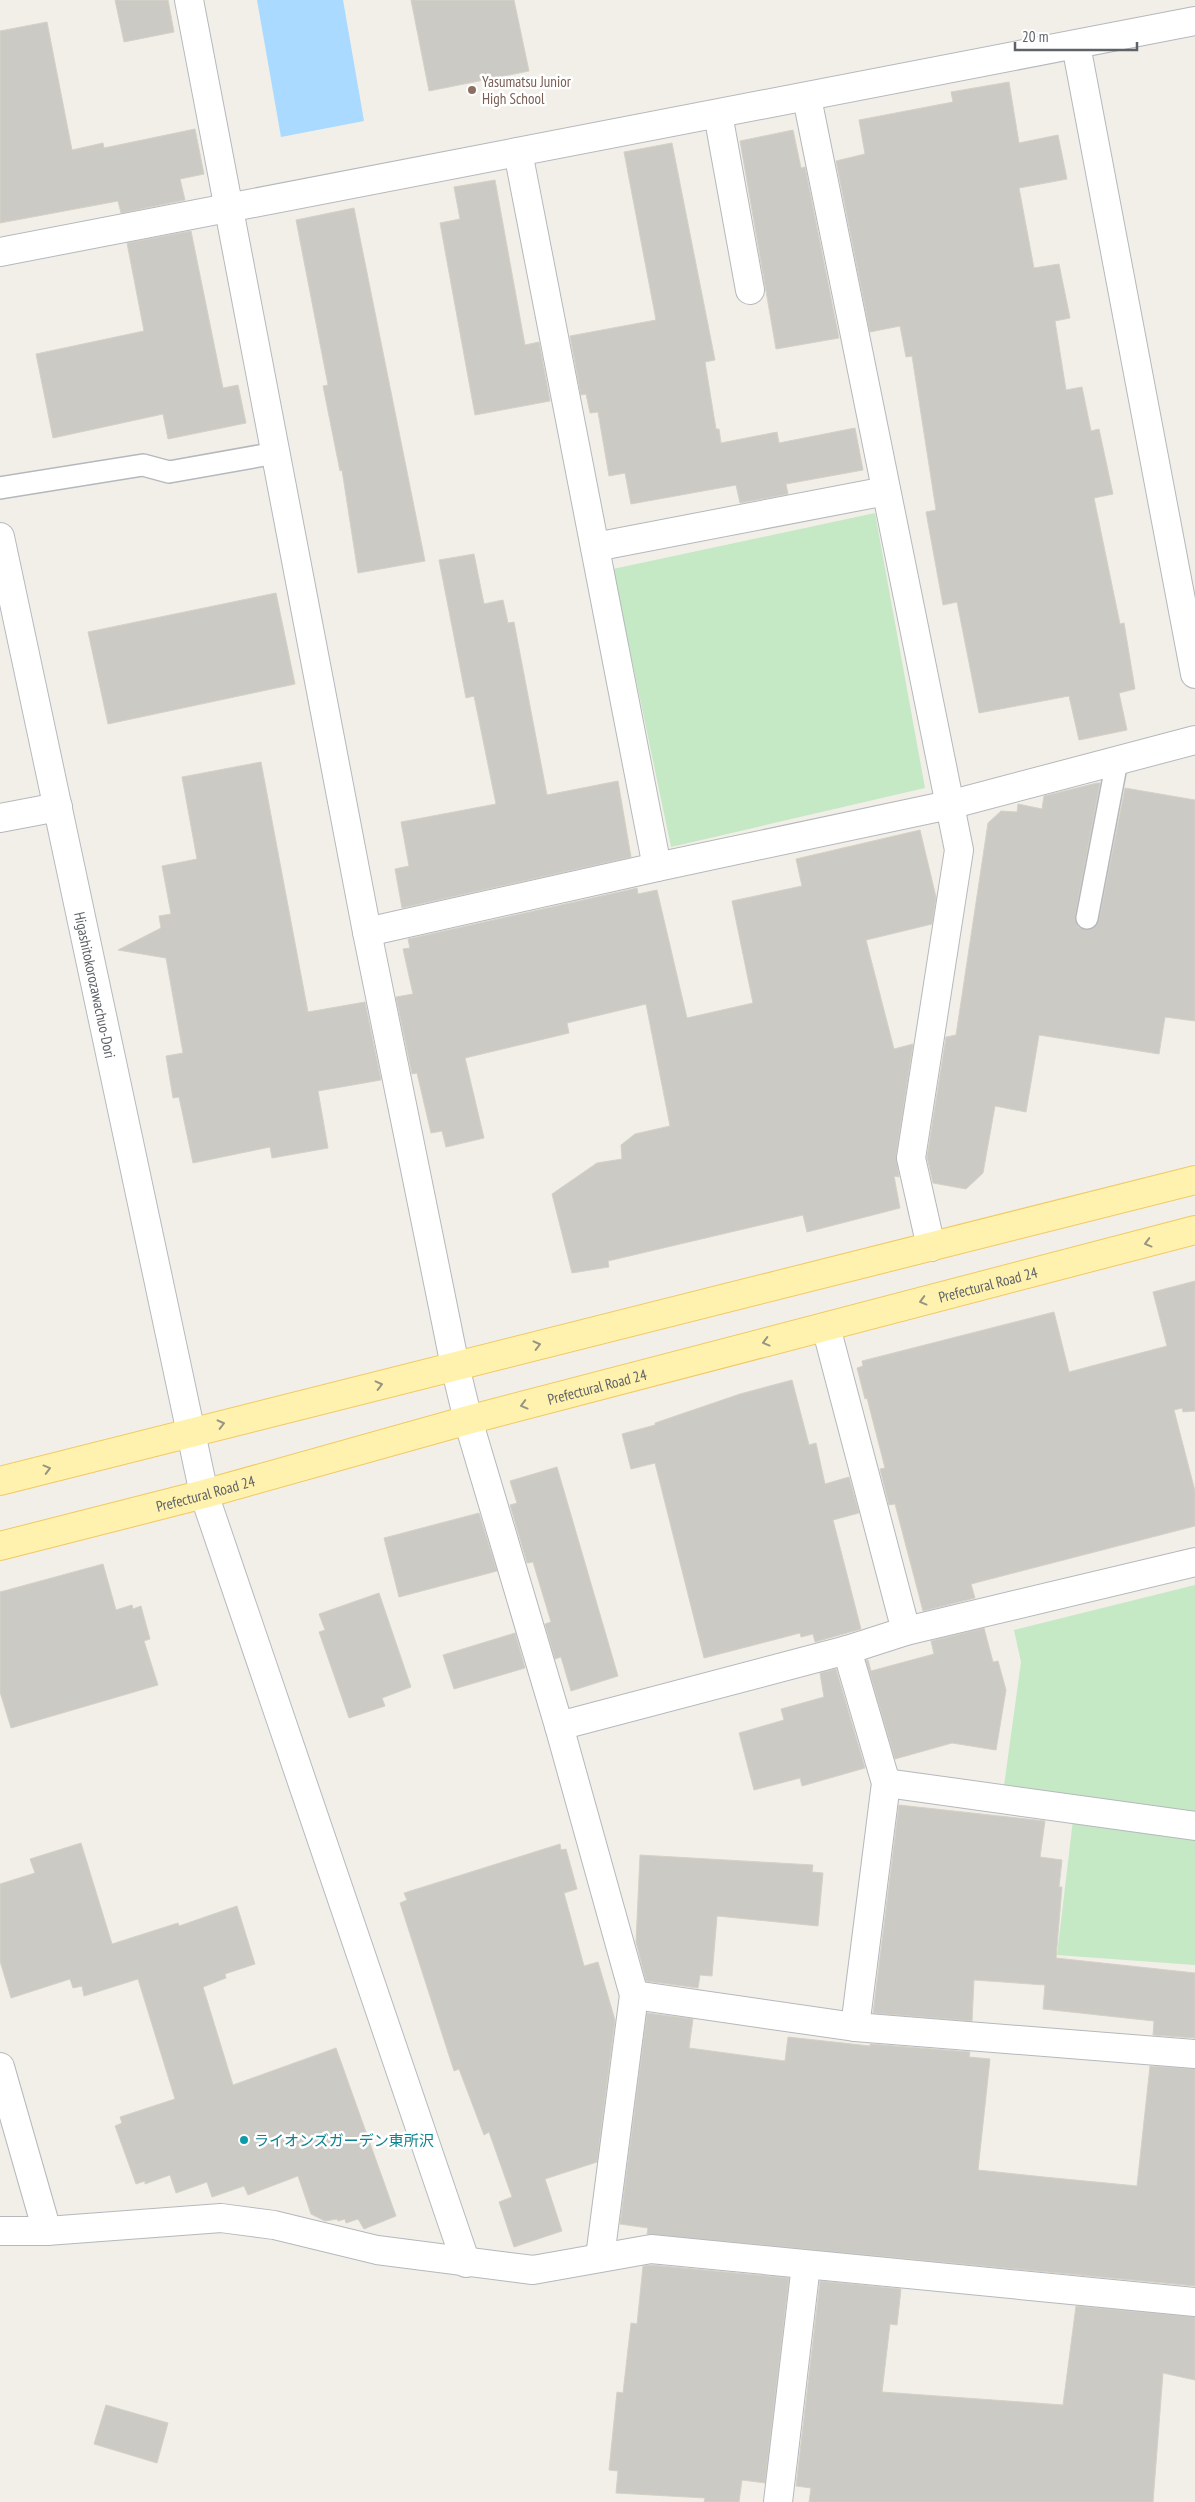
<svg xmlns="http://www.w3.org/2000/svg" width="1195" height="2502" viewBox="0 0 1195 2502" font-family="'PT Sans Narrow','Noto Sans JP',sans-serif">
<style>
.green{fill:#c5e8c5}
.water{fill:#aadaff}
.building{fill:#cccac5;stroke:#d6d1c6}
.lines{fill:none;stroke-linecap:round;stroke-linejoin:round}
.lane-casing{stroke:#b5b8bc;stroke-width:24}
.street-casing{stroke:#b5b8bc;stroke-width:30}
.secondary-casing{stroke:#b6babf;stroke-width:30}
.primary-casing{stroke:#f2c960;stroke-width:30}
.lane{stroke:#fff;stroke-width:21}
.street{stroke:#fff;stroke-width:28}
.secondary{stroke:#fff;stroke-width:28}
.primary{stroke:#fff2af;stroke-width:28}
.oneway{stroke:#979581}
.education-dot{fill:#8d6e63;stroke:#fff;stroke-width:2}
.culture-dot{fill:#0f9aa8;stroke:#fff;stroke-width:2}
.labels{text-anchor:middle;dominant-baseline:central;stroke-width:5;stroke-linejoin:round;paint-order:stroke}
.education-label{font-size:15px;fill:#785e54;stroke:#fff;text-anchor:start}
.street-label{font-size:15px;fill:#5f6368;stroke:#fff}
.culture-label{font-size:15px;fill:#0d838f;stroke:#fff;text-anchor:start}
</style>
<rect width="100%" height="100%" fill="#f1efe8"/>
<g class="green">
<polygon points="875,513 925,788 671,847 613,569"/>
<polygon points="1195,1585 1195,1812 1004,1786 1021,1662 1014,1630"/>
<polygon points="1073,1820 1195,1838 1195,1965 1057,1955"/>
</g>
<polygon class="water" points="257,0 343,0 364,121 281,137"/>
<g class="building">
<polygon points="115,0 168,0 174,32 124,42"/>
<polygon points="411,0 514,0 529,71 429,91"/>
<polygon points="47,22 72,150 103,143 104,148 195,129 204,174 180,179 185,200 121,213 118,201 0,223 0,31"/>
<polygon points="1009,82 1019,143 1058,135 1067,179 1019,188 1034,268 1059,264 1070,318 1055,321 1066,390 1082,387 1091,431 1099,429 1113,494 1094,498 1120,624 1124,623 1135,689 1119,693 1127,730 1079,740 1069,696 979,713 957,602 943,605 926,512 936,510 912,356 906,357 900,326 870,332 836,161 865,154 859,120 953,102 951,92"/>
<polygon points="793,130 801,168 805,167 839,338 776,349 740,141"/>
<polygon points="672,143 715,360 705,362 716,429 719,429 721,443 777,432 779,443 855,428 863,470 786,484 788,494 740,503 736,485 631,504 625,473 609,476 598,412 590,413 586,394 581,395 570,336 656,320 624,152"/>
<polygon points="495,180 525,345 539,342 550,401 475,415 440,223 460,219 454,187"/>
<polygon points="354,208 425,561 358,573 342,470 340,471 323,386 328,385 296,220"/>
<polygon points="191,231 223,388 238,385 246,423 168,439 163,414 53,438 36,354 144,331 127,243"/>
<polygon points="474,554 484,604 503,600 508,623 514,622 547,795 618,781 631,857 402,908 395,869 409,866 401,822 496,804 474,696 466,698 439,560"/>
<polygon points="276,593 295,684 108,724 88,632"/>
<polygon points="261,762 308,1012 365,1002 381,1080 318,1091 328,1148 272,1158 270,1147 193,1163 179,1097 173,1098 166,1056 183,1053 166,958 118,950 161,928 159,916 171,914 162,866 197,859 182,777"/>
<polygon points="1097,783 1100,783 1075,916 1078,927 1085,930 1096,926 1099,920 1125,788 1195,800 1195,1021 1165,1017 1159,1054 1039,1035 1026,1112 995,1106 983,1173 966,1189 933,1183 927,1157 946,1037 956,1035 988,823 1001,811 1017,812 1018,804 1042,809 1044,796"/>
<polygon points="920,830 936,897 932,924 866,940 894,1049 913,1044 896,1156 899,1177 894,1176 900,1208 807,1232 803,1215 608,1261 609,1267 572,1273 552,1194 597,1163 622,1159 621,1145 635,1134 670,1126 646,1004 567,1023 569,1033 465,1058 484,1138 446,1147 442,1131 431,1133 417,1073 412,1074 396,997 413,994 403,949 410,948 408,939 637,888 638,894 657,890 687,1018 753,1003 732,901 802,886 796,859"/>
<polygon points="1195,1281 1195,1411 1183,1412 1182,1408 1174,1410 1195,1491 1195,1526 971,1584 975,1598 923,1611 895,1504 889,1505 880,1469 885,1468 867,1398 865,1399 857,1368 863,1366 862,1361 1054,1312 1069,1372 1167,1346 1153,1292"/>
<polygon points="792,1380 809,1445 816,1443 825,1484 849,1477 859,1513 833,1520 861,1629 815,1642 813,1634 801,1637 800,1633 704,1658 655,1463 631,1469 622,1434 655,1425 655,1423 740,1394"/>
<polygon points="557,1467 618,1676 571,1691 561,1657 555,1659 545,1624 551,1622 533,1562 527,1563 510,1505 517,1503 510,1481"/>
<polygon points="479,1513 497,1571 399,1597 384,1538"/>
<polygon points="103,1564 116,1610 132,1605 133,1609 141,1606 150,1639 144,1641 158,1685 11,1728 0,1692 0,1592"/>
<polygon points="379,1593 411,1687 382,1698 385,1706 349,1718 319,1632 325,1630 319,1614"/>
<polygon points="984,1628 993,1662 998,1661 1006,1690 996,1750 952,1743 895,1759 866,1660 868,1660 871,1671 934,1654 931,1641"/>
<polygon points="515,1633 525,1668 454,1689 443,1655"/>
<polygon points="836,1669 865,1768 802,1786 800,1778 754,1790 739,1733 784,1720 781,1709 824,1697 820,1673"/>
<polygon points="899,1805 1045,1821 1040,1857 1062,1860 1059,1887 1062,1887 1056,1958 1195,1973 1195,2038 1153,2035 1154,2021 1043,2009 1045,1985 974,1980 972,2021 873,2013"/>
<polygon points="81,1843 112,1944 178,1923 179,1926 237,1906 255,1964 225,1974 226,1978 203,1987 233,2085 336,2048 396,2216 364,2229 358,2219 346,2223 345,2219 338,2221 337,2219 325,2221 311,2214 298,2176 248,2195 244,2186 212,2197 207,2182 176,2193 170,2175 145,2184 145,2181 136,2184 115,2126 122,2123 120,2117 175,2099 138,1979 84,1996 82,1986 73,1988 70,1979 11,1998 0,1961 0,1884 35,1873 30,1859"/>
<polygon points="560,1844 561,1850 566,1849 577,1889 564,1893 584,1966 598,1962 615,2020 597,2162 545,2179 562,2231 514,2247 499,2202 512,2197 489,2132 484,2135 459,2069 454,2071 400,1903 407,1900 404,1893"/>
<polygon points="640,1855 813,1865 812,1872 823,1873 818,1926 717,1916 712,1976 700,1975 698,1988 646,1981 636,1942"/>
<polygon points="647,2013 693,2019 689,2048 785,2061 788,2037 870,2046 870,2044 970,2052 969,2057 990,2059 978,2170 1044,2177 1137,2186 1150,2066 1195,2069 1195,2286 647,2234 648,2228 620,2224"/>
<polygon points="652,2265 789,2278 765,2483 742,2480 739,2502 704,2502 705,2498 616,2493 618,2471 609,2470 617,2392 623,2393 631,2323 637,2324 643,2266"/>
<polygon points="820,2281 901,2289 897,2325 890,2324 882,2392 1063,2405 1076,2306 1195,2317 1195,2380 1163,2373 1153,2502 809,2502 811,2488 796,2486"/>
<polygon points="106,2405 168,2423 157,2463 94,2444"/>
</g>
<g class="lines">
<g class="lane-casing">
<g id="lane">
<polyline points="0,488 143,465 169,472 276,453"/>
<polyline points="1087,918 1117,761"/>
</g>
</g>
<g class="street-casing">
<g id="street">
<polyline points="189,0 367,932 455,1366 468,1420 559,1726 634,1995 600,2257"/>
<polyline points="1076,45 1195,674"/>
<polyline points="807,98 959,850 911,1158 931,1247"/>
<polyline points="718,114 750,290"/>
<polyline points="518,152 657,867"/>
<polyline points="0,252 1195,21"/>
<polyline points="595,547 886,491"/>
<polyline points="0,818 58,807"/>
<polyline points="367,932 657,867 949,805 1195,740"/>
<polyline points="826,1327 906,1631"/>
<polyline points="847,1650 886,1783 855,2027"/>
<polyline points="559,1726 847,1650 906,1631 1195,1562"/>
<polyline points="886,1783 1195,1826"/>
<polyline points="634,1995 855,2027 1195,2054"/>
<polyline points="0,2067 47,2231"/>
<polyline points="0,2231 47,2231 221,2218 274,2225 377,2250 533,2270 651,2249 1195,2302"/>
<polyline points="778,2502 806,2265"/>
</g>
</g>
<g class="secondary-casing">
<g id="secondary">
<path id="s1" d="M0 537 204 1494 466 2263"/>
</g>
</g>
<g class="primary-casing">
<g id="primary">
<polyline points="0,1481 1195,1180"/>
<path id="s2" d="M0 1546 204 1494 468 1420 1195 1230"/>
</g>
</g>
<use href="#lane" class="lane"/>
<use href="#street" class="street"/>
<use href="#secondary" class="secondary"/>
<use href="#primary" class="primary"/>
</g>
<defs><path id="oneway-chevron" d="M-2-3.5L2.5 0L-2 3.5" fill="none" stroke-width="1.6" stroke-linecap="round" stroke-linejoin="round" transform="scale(1.25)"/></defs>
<g class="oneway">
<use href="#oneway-chevron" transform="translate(1148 1243) rotate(165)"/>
<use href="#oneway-chevron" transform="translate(923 1301) rotate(165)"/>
<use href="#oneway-chevron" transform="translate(766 1342) rotate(165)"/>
<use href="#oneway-chevron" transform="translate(537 1345) rotate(-14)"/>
<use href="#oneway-chevron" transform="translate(379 1385) rotate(-14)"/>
<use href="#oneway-chevron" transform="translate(524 1405) rotate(165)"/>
<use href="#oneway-chevron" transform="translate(221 1424) rotate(-14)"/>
<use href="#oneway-chevron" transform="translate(47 1469) rotate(-15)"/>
</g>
<circle class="education-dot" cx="472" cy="90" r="5"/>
<circle class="culture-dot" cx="244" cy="2140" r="5"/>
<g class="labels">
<g class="education-label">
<text x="482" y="81">Yasumatsu Junior<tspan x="482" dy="17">High School</tspan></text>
</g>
<g class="street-label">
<text stroke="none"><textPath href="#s1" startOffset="458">Higashitokorozawachuo-Dori</textPath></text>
<text stroke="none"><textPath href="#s2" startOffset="1022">Prefectural Road 24</textPath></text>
<text stroke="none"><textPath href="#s2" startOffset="618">Prefectural Road 24</textPath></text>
<text stroke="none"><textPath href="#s2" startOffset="212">Prefectural Road 24</textPath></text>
</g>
<g class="culture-label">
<text x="254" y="2140">ライオンズガーデン東所沢</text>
</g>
</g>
<path d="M1015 42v8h122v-8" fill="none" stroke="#5f6368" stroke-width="2.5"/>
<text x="1022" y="42" font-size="15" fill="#5f6368" stroke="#ffffff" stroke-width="4" paint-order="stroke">20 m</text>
</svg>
